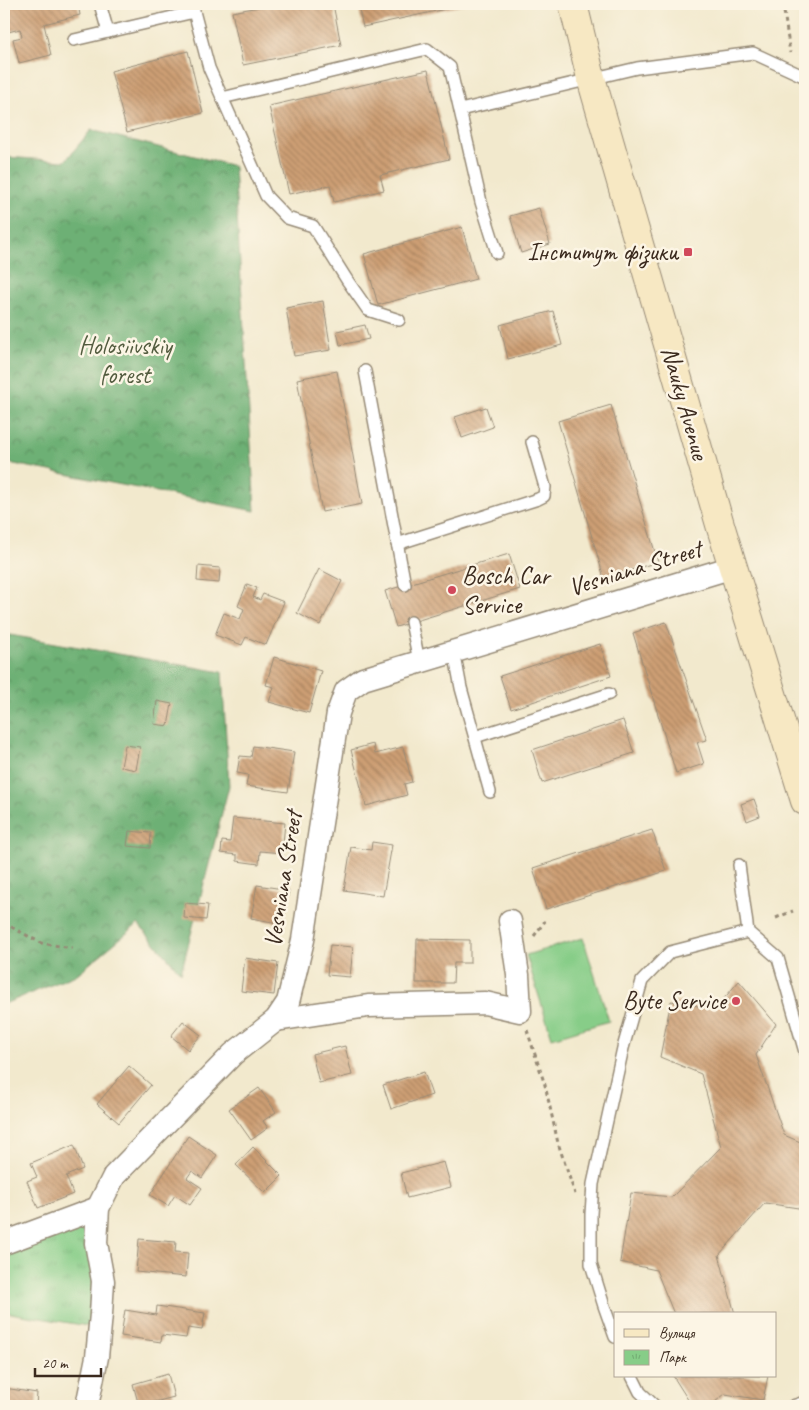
<svg xmlns="http://www.w3.org/2000/svg" width="809" height="1410" viewBox="0 0 809 1410" font-family="Caveat,sans-serif">
<style>
.grass{fill:#87cd88;stroke:#617c53}
.forest{fill:url(#forest-crowns);stroke:#546d49}
.park{fill:url(#park-tufts);stroke:#617c53}
.building{fill:url(#building-back-hatch)}
.lines{fill:none;stroke-linecap:round;stroke-linejoin:round}
.lane-casing{stroke:#968a76;stroke-width:14}
.street-casing{stroke:#968a76;stroke-width:25}
.secondary-casing{stroke:#968a76;stroke-width:30}
.path{stroke:#968a76;stroke-width:3;stroke-dasharray:4 4;stroke-linecap:butt}
.lane{stroke:#fff;stroke-width:11}
.street{stroke:#fff;stroke-width:22}
.secondary{stroke:#f7e8c3;stroke-width:28}
.poi-dot{fill:#d1495b;stroke:#fcf5e5;stroke-width:2}
.labels{text-anchor:middle;dominant-baseline:central;stroke-width:5;stroke-linejoin:round;paint-order:stroke}
.poi-label{font-size:25px;fill:#3b2a1e;stroke:#fcf5e5;text-anchor:end}
.park-label{font-size:25px;fill:#525b3e;stroke:#fcf5e5}
.street-label{font-size:25px;fill:#3b2a1e;stroke:#fcf5e5}
</style>
<defs>
<pattern id="forest-crowns" width="20" height="18" patternUnits="userSpaceOnUse" patternTransform="scale(1.25)"><rect width="20" height="18" fill="#6db074"/><path d="M2 6a3 3 0 1 1 6 0M12 15a3 3 0 1 1 6 0" fill="none" stroke="#5b8f5f"/></pattern>
<pattern id="park-tufts" width="24" height="20" patternUnits="userSpaceOnUse" patternTransform="scale(1.25)"><rect width="24" height="20" fill="#87cd88"/><path d="M3 7l-1-3M5 7V3M7 7l1-3M15 17l-1-3M17 17v-4M19 17l1-3" fill="none" stroke="#75b075"/></pattern>
<pattern id="building-back-hatch" width="6" height="6" patternUnits="userSpaceOnUse" patternTransform="scale(1.25)"><rect width="6" height="6" fill="#cd9f74"/><path d="M-1 5l2 2M0 0l6 6M5-1l2 2" fill="none" stroke="#a8825f"/></pattern>
</defs>
<rect width="100%" height="100%" fill="#fcf5e5"/>
<filter id="ink" filterUnits="userSpaceOnUse"><feTurbulence type="fractalNoise" baseFrequency=".02" numOctaves="2"/><feDisplacementMap in="SourceGraphic" scale="10" xChannelSelector="R" yChannelSelector="G"/><feConvolveMatrix kernelMatrix="1 2 1 2 8 2 1 2 1" color-interpolation-filters="sRGB"/></filter>
<filter id="wash" filterUnits="userSpaceOnUse"><feTurbulence type="fractalNoise" baseFrequency=".0096" numOctaves="4" result="noise"/><feDisplacementMap in="SourceGraphic" scale="20" xChannelSelector="R" yChannelSelector="G"/><feGaussianBlur stdDeviation="1.12" result="paint"/><feColorMatrix in="noise" values="0 0 0 0 0 0 0 0 0 0 0 0 0 0 0 0 0 1.4 0 .05"/><feComposite in="paint" operator="in"/></filter>
<g filter="url(#wash)">
<rect width="100%" height="100%" fill="#f2e9cd"/>
<polygon class="grass" points="583,938 609,1021 552,1038 526,955"/>
<g class="forest">
<polygon points="91,130 234,166 255,511 4,462 4,157 65,161"/>
<polygon points="4,634 222,672 229,786 181,973 138,924 76,975 4,1004"/>
</g>
<polygon class="park" points="68,1219 96,1243 100,1328 4,1312 4,1243"/>
<g id="blocks">
<g class="building">
<polygon points="4,4 78,4 80,15 44,24 51,55 19,63 13,39 22,37 20,29 4,33"/>
<polygon points="275,4 333,4 341,45 243,65 232,12"/>
<polygon points="364,4 464,4 464,5 363,27 358,5"/>
<polygon points="663,4 680,4 664,8"/>
<polygon points="188,51 203,113 127,132 111,71"/>
<polygon points="428,70 449,159 380,175 384,190 334,202 330,185 289,194 269,106"/>
<polygon points="539,208 550,244 521,253 510,216"/>
<polygon points="462,227 476,279 378,305 364,254"/>
<polygon points="323,301 331,350 294,356 286,308"/>
<polygon points="553,311 562,345 508,359 500,325"/>
<polygon points="365,325 369,339 340,345 337,331"/>
<polygon points="337,371 362,504 322,512 297,379"/>
<polygon points="611,405 658,562 604,578 558,421"/>
<polygon points="486,407 493,427 462,438 455,417"/>
<polygon points="509,554 520,589 396,627 385,591"/>
<polygon points="198,566 220,568 219,583 197,581"/>
<polygon points="319,569 342,581 320,625 297,613"/>
<polygon points="247,584 257,588 253,597 260,600 263,594 284,602 266,645 246,637 242,645 215,635 224,613 240,619 244,609 238,606"/>
<polygon points="666,622 707,740 697,742 704,764 676,773 633,633"/>
<polygon points="600,644 611,676 511,709 500,676"/>
<polygon points="274,657 321,671 309,713 269,702 274,687 266,685"/>
<polygon points="157,701 172,704 168,726 154,724"/>
<polygon points="623,720 634,753 542,783 532,750"/>
<polygon points="373,744 375,754 403,747 412,782 404,784 407,795 366,806 351,750"/>
<polygon points="125,745 140,747 136,770 121,767"/>
<polygon points="253,746 294,752 288,792 246,786 248,775 237,773 240,756 251,757"/>
<polygon points="754,799 760,816 747,821 741,804"/>
<polygon points="233,818 285,823 282,853 260,851 259,864 237,861 237,855 221,853 222,841 230,842"/>
<polygon points="652,830 666,871 546,909 533,868"/>
<polygon points="129,831 151,833 150,848 127,846"/>
<polygon points="372,842 392,845 383,896 344,890 351,847 371,850"/>
<polygon points="257,885 289,890 283,924 251,918"/>
<polygon points="185,903 208,905 206,920 184,918"/>
<polygon points="417,939 470,940 470,963 454,963 453,983 416,983"/>
<polygon points="330,945 353,947 350,977 327,975"/>
<polygon points="245,958 278,963 274,995 241,991"/>
<polygon points="739,981 776,1024 756,1055 784,1135 805,1144 805,1209 765,1203 719,1255 735,1314 674,1314 656,1270 620,1262 631,1193 672,1197 721,1147 701,1074 660,1057 671,1001 715,1009"/>
<polygon points="183,1021 201,1035 188,1050 171,1036"/>
<polygon points="345,1046 352,1075 319,1083 312,1054"/>
<polygon points="129,1066 151,1085 119,1123 97,1104"/>
<polygon points="424,1072 432,1095 391,1109 383,1085"/>
<polygon points="259,1088 276,1112 263,1121 268,1128 251,1140 229,1109"/>
<polygon points="188,1136 217,1155 202,1178 192,1171 187,1178 202,1188 190,1205 175,1195 168,1206 150,1195"/>
<polygon points="74,1145 83,1169 66,1176 73,1194 38,1208 27,1181 37,1177 31,1163"/>
<polygon points="253,1147 282,1176 265,1193 236,1165"/>
<polygon points="444,1162 451,1187 407,1198 401,1173"/>
<polygon points="139,1239 176,1242 175,1252 188,1253 186,1277 136,1272"/>
<polygon points="157,1306 205,1313 202,1330 188,1328 186,1338 162,1335 161,1342 121,1336 125,1310 156,1315"/>
<polygon points="168,1374 174,1397 139,1406 133,1384"/>
<polygon points="673,1376 768,1376 763,1400 725,1394 710,1406 692,1406"/>
<polygon points="4,1388 37,1393 36,1406 4,1406"/>
</g>
</g>
</g>
<g filter="url(#ink)">
<use href="#blocks" fill-opacity="0" stroke="#968a76" stroke-width="1"/>
<g class="lines">
<g class="lane-casing">
<g id="lane">
<polyline points="100,4 108,32"/>
<polyline points="192,4 209,68 266,196 287,218 313,226 347,280 368,310 399,320"/>
<polyline points="74,40 194,12"/>
<polyline points="222,98 427,49 450,67 481,202 497,253"/>
<polyline points="460,110 637,68 753,53 805,77"/>
<polyline points="365,371 405,585"/>
<polyline points="397,544 538,499 544,496 545,487 532,442"/>
<polyline points="411,622 419,661"/>
<polyline points="454,651 461,688 490,792"/>
<polyline points="475,737 609,694"/>
<polyline points="739,865 748,932 778,958 805,1052"/>
<polyline points="615,1337 604,1306 591,1264 591,1214 593,1184 623,1048 642,981 670,952 748,932"/>
<polyline points="632,1376 640,1392 655,1406"/>
<polyline points="793,1406 805,1402"/>
</g>
</g>
<g class="street-casing">
<g id="street">
<polyline points="276,1020 368,1006 485,1003 520,1011 518,975 510,921"/>
<polyline points="4,1243 98,1208"/>
<polyline points="87,1406 97,1357 101,1314 103,1281 96,1243 98,1208 114,1176 233,1054 276,1020 288,1002 303,940 338,713 346,691 363,679 733,567"/>
</g>
</g>
<g class="secondary-casing">
<polyline id="secondary" points="573,4 591,78 721,528 805,801"/>
</g>
<g class="path">
<polyline points="783,4 790,53"/>
<polyline points="776,918 793,911"/>
<polyline points="4,923 41,943 72,948"/>
<polyline points="534,936 545,921"/>
<polyline points="527,1030 545,1085 558,1143 575,1194"/>
</g>
<use href="#lane" class="lane"/>
<use href="#street" class="street"/>
<use href="#secondary" class="secondary"/>
</g>
</g>
<g class="poi-dot">
<rect x="683" y="247" width="10" height="10" rx="2.5"/>
<circle cx="452" cy="590" r="5"/>
<circle cx="736" cy="1001" r="5"/>
</g>
<g class="labels">
<g class="poi-label">
<text x="678" y="252">Інститут фізики</text>
<text x="462" y="576" text-anchor="start">Bosch Car<tspan x="462" dy="29">Service</tspan></text>
<text x="726" y="1001">Byte Service</text>
</g>
<g class="park-label">
<text x="125" y="346">Holosiivskiy<tspan x="125" dy="29">forest</tspan></text>
</g>
<g class="street-label">
<text transform="translate(685 403) rotate(74)">Nauky Avenue</text>
<text transform="translate(635 568) rotate(-17)">Vesniana Street</text>
<text transform="translate(283 879) rotate(-81)">Vesniana Street</text>
</g>
</g>
<rect width="809" height="1410" fill="none" stroke="#fcf5e5" stroke-width="20"/>
<rect x="614" y="1312" width="162" height="65" fill="#fcf5e5" stroke="#afa495"/>
<rect x="624" y="1329" width="25" height="8" fill="#f7e8c3" stroke="#afa495"/>
<text x="659" y="1338" font-size="15" fill="#3b2a1e">Вулиця</text>
<rect x="624" y="1350" width="25" height="15" fill="url(#park-tufts)" stroke="#afa495"/>
<text x="659" y="1362" font-size="15" fill="#3b2a1e">Парк</text>
<path d="M35 1368v8h66v-8" fill="none" stroke="#3b2a1e" stroke-width="2.5"/>
<text x="42" y="1368" font-size="15" fill="#3b2a1e" stroke="#fcf5e5" stroke-width="4" paint-order="stroke">20 m</text>
</svg>
